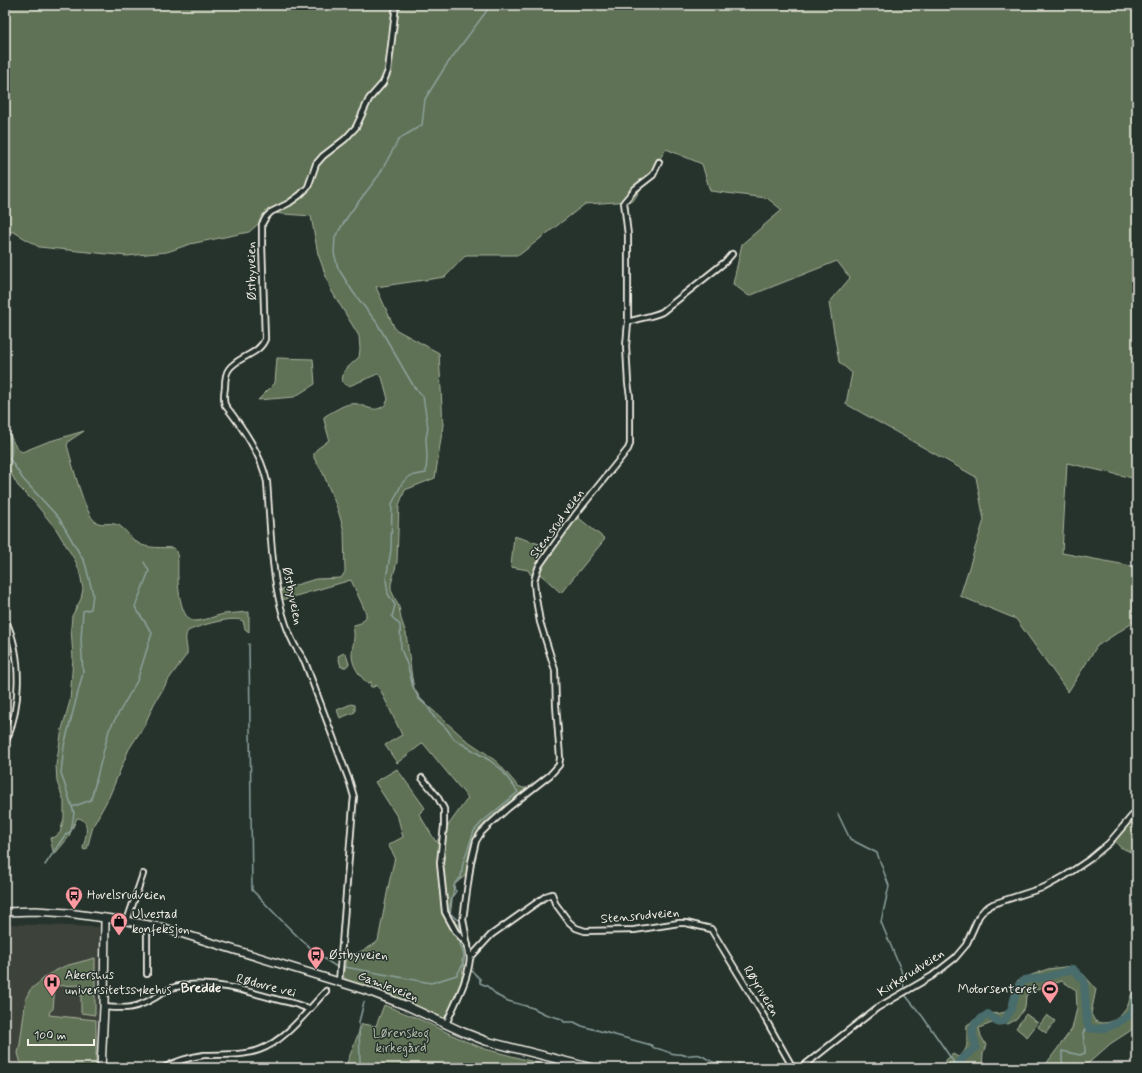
<svg xmlns="http://www.w3.org/2000/svg" width="1142" height="1073" viewBox="0 0 1142 1073" font-family="Mynerve,sans-serif">
<style>
.built{fill:#3c423a}
.green{fill:#5f7254;stroke:#aab29e}
.lines{fill:none;stroke-linecap:round;stroke-linejoin:round}
.stream{stroke:#8da19e;stroke-width:1.5}
.river{stroke:#486c6c;stroke-width:8}
.street-casing{stroke:#f4f1e8;stroke-width:8}
.secondary-casing{stroke:#f4f1e8;stroke-width:10}
.street{stroke:#26332d;stroke-width:4.5}
.secondary{stroke:#26332d;stroke-width:7}
.labels{text-anchor:middle;dominant-baseline:central;stroke-width:3;stroke-linejoin:round;paint-order:stroke}
.street-label{font-size:13px;fill:#f4f1e8;stroke:#26332d}
.poi-label{font-size:13px;fill:#f4f1e8;stroke:#26332d;text-anchor:start}
.park-label{font-size:13px;fill:#b8bead;stroke:#26332d}
.neighbourhood-label{font-size:14px;font-weight:bold;fill:#f4f1e8;stroke:#26332d}
</style>
<rect width="100%" height="100%" fill="#26332d"/>
<filter id="ink" filterUnits="userSpaceOnUse"><feTurbulence type="fractalNoise" baseFrequency=".025" numOctaves="2"/><feDisplacementMap in="SourceGraphic" scale="8" xChannelSelector="R" yChannelSelector="G"/><feConvolveMatrix kernelMatrix="1 2 1 2 8 2 1 2 1" color-interpolation-filters="sRGB"/></filter>
<g filter="url(#ink)">
<polygon class="built" points="5,924 99,927 97,1068 5,1068"/>
<g class="green">
<path d="M5 5H1137V479L1067 463 1062 553 1137 567V620L1097 646 1068 692 1016 619 960 596 984 520 976 477 846 404 852 373 839 362 829 303 850 278 837 261 749 296 733 284 742 244 782 210 767 198 710 191 702 164 666 149 633 201 585 204 519 255H466L445 277 376 287 395 329 439 353 443 425 435 478 405 490 399 505 397 562 391 584V590L399 607 401 619 406 633 412 678 414 688 420 698 427 705 465 739 487 754 498 763 518 786 523 788H527C513 800 485 819 476 834 469 846 468 860 467 874L454 885 450 916 461 927 465 955 460 988 445 1021C413 1003 383 992 348 981L343 976 346 959 373 945 378 941 389 883 395 857 388 845 403 837 398 818 375 782 397 769 425 808 419 814 436 842 468 798 423 743 397 763 385 745 402 735 381 691 376 685 374 687H371L370 684 372 682 367 683C360 676 352 666 352 655 352 645 356 637 353 627L354 625 361 623 366 617V613L351 580 282 600 279 590 316 579 341 578 345 572 344 531 338 510 323 473 314 458V453L317 449 328 441 329 438 324 420V417L327 415C334 411 343 405 350 404 364 401 372 417 386 404L388 399 382 377 378 374 349 386 344 384 342 380 344 371 359 357 360 349 359 336 331 290 318 254 311 216 271 213 249 232 190 244 167 252 127 256 39 247 14 232H5Z"/>
<polygon points="277,358 313,359 315,384 294,397 258,400 275,383"/>
<path d="M5 423C10 432 13 448 22 452L47 442 84 431 69 441 67 445C71 459 85 516 96 522 103 526 111 521 120 526 127 531 131 539 138 543 146 549 164 547 174 548 180 555 177 568 178 578 178 588 181 620 194 621 205 621 214 616 224 614 232 613 241 613 249 612V632L245 629 243 621C234 615 198 626 188 631 183 637 188 646 187 654L169 679 154 704 144 726 129 749 109 797 93 826 87 849 84 850 83 848C85 839 92 819 77 818L68 838 54 855 50 838 55 837 60 833 64 818V801L57 782 56 765 62 729 70 701 73 658 71 627 72 616 81 599 83 589 80 573 76 562 56 529 35 503 18 486 5 463Z"/>
<polygon points="575,515 605,539 561,593 540,574 531,575 528,570 511,567 514,536 552,548"/>
<polygon points="344,653 346,654 349,664 346,667 341,667 338,656"/>
<polygon points="351,704 355,705 355,712 340,718 337,710"/>
<polygon points="1137,812 1137,855 1120,847 1114,840"/>
<polygon points="95,958 95,1015 81,1013 81,985 55,986 53,1009 50,1011 49,1015 96,1020 96,1068 22,1068 18,1053 20,1044 26,998 30,990 49,974 65,966"/>
<path d="M1072 966 1084 975 1096 989 1091 1014 1095 1021C1108 1027 1122 1018 1128 1005 1131 997 1129 995 1137 989V1024L1130 1031 1110 1044 1083 1068H1043L1072 1029 1077 1008 1076 990 1062 981 1029 993 1026 996 1025 1007 1017 1019 1008 1024 992 1023 979 1028 981 1036 986 1045 983 1053 982 1068H946V1060L953 1054 958 1057C972 1048 965 1039 967 1025 972 1022 977 1017 983 1015 992 1011 1003 1017 1010 1008 1016 1000 1012 988 1018 980L1048 969Z"/>
<polygon points="384,1005 417,1018 465,1041 485,1049 557,1068 345,1068 362,1024 376,1026"/>
<polygon points="1026,1014 1038,1023 1027,1037 1016,1028"/>
<polygon points="1047,1015 1055,1021 1046,1033 1038,1027"/>
</g>
<g class="lines">
<g class="stream">
<path d="M5 429C11 438 14 448 10 459L23 479 59 518 85 563 93 594 91 609 83 611 81 639 83 673 64 746 61 773 74 813 71 831 65 835 45 865"/>
<path d="M249 644 252 890C279 917 305 948 337 967"/>
<polyline points="72,807 91,800 109,730 137,681 152,633 135,607 149,571 144,562"/>
<polyline points="838,814 850,839 877,853 889,886 881,922 901,970 904,988"/>
<path d="M460 934V920L455 918 450 913C450 905 450 898 456 891L454 889 455 883 461 877 463 863 474 831 482 822 518 792 501 769 489 760 454 739 446 728 434 717 428 707 419 699 413 687 408 667 401 649 400 625 392 617 395 605 388 594 386 579 391 550 392 504 402 483 410 476 426 473 427 457 426 438 428 428 423 396 414 387 377 323 353 292 338 268 334 253 335 237 350 213 379 175 399 139 422 125 425 99 445 67 491 5"/>
<path d="M459 938C459 945 464 950 464 958L462 960 463 964 467 967"/>
<polyline points="345,967 431,983 457,975 463,964"/>
<path d="M470 969 480 979V983L487 986 498 996 508 1001 533 1008 545 1014 562 1019 564 1022H574L582 1026 651 1045 654 1048C665 1049 671 1056 681 1054 688 1058 693 1053 700 1055 710 1059 709 1063 722 1063V1066L727 1068"/>
<polyline points="906,996 923,1017 957,1067"/>
<polyline points="356,1068 360,1063 359,1022 364,1002"/>
<polyline points="737,1068 738,1063 748,1066 771,1068"/>
<polyline points="1065,1068 1062,1061 1062,1051 1080,1055 1085,1053 1085,1049 1083,1033 1086,1028 1089,1028"/>
</g>
<path class="river" d="M957 1068C958 1058 970 1054 976 1047 976 1043 973 1038 973 1034 971 1024 981 1019 988 1014L997 1022 1004 1021 1011 1010 1018 986 1024 980 1043 978 1073 969 1084 981 1087 1022 1089 1028C1106 1032 1119 1022 1133 1013L1135 997 1137 996"/>
<g class="street-casing">
<g id="street">
<polyline points="628,322 628,235 624,202 635,189 653,175 659,162"/>
<path d="M5 619C23 657 21 707 5 744"/>
<polyline points="422,778 437,796 444,809 444,826 440,863 445,912 456,932 468,945"/>
<polyline points="127,921 143,874"/>
<polyline points="470,958 491,935 546,896 552,894 555,903 569,922 576,928 585,931 634,930 679,923 686,923 711,929 762,1013 793,1068"/>
<polyline points="147,974 147,924"/>
<path d="M339 982 353 806 354 797 350 783 305 662C302 656 297 650 294 644 271 598 271 533 267 482 261 454 243 428 225 405 223 399 224 393 225 387 225 381 225 374 229 369 238 356 259 355 265 339L262 244V224L266 217 271 212 289 203 300 195 308 187 316 164 323 156 345 139 356 127 369 99 383 83 388 71 396 5"/>
<path d="M104 1007C128 1009 135 1009 156 997 162 993 168 989 175 987 207 979 248 991 279 1000 289 1002 299 1004 308 1009"/>
<path d="M446 1024C455 1003 468 981 470 958L463 919 471 862 476 841 481 833 489 825 508 808 550 775 559 765 560 758 556 705 555 670 540 622 535 593 534 582 536 574 539 566 575 515 628 449 630 444V396L628 383 626 346 628 322C639 318 651 317 662 312L725 262 732 254"/>
<path d="M163 1068C175 1062 190 1057 204 1055 222 1054 242 1056 259 1050 285 1041 307 1011 326 991"/>
<polyline points="801,1068 877,1008 932,976 955,958 966,945 979,916 985,909 993,904 1045,887 1065,876 1090,859 1109,843 1137,810"/>
</g>
</g>
<g class="secondary-casing">
<g id="secondary">
<polyline points="5,912 35,911 68,913 127,921 164,928 368,991 407,1006 463,1032 486,1041 592,1068"/>
<polyline points="101,1068 104,1007 105,918"/>
</g>
</g>
<use href="#street" class="street"/>
<use href="#secondary" class="secondary"/>
</g>
</g>
<defs>
<g id="bus-pin" transform="scale(0.9)"><path d="M0 17L-7.5 6A9.5 9.5 0 1 1 7.5 6Z" fill="#ff9aa2" stroke="#26332d"/><path d="M-5-6H5V4H4V6H2V4H-2V6H-4V4H-5ZM-3.5-4V0h7V-4ZM-3.5 1.2v1.5H-2V1.2ZM2 1.2v1.5H3.5V1.2Z" fill="#111"/></g>
<g id="shop-pin" transform="scale(0.9)"><path d="M0 17L-7.5 6A9.5 9.5 0 1 1 7.5 6Z" fill="#ff9aa2" stroke="#26332d"/><path d="M-5-2.5h2.3a2.7 3.5 0 0 1 5.4 0H5L5.5 6h-11ZM-1.5-2.5h3a1.5 2.3 0 0 0-3 0Z" fill="#111"/></g>
<g id="hospital-pin" transform="scale(0.9)"><path d="M0 17L-7.5 6A9.5 9.5 0 1 1 7.5 6Z" fill="#ff9aa2" stroke="#26332d"/><path d="M-5-5h3v3.5h4V-5h3V5h-3V1.5h-4V5h-3Z" fill="#111"/></g>
<g id="stadium-pin" transform="scale(0.9)"><path d="M0 17L-7.5 6A9.5 9.5 0 1 1 7.5 6Z" fill="#ff9aa2" stroke="#26332d"/><path d="M0-5a6.5 5 0 1 0 0 10a6.5 5 0 1 0 0-10ZM-3.5-1.8h7v3.6h-7Z" fill="#111"/></g>
</defs>
<g fill-rule="evenodd">
<use href="#bus-pin" x="74" y="895"/>
<use href="#shop-pin" x="119" y="921"/>
<use href="#bus-pin" x="316" y="955"/>
<use href="#hospital-pin" x="52" y="982"/>
<use href="#stadium-pin" x="1050" y="989"/>
</g>
<g class="labels">
<g class="street-label">
<text transform="translate(252 271) rotate(-91)">Østbyveien</text>
<text transform="translate(557 524) rotate(-54)">Stensrud veien</text>
<text transform="translate(292 596) rotate(78)">Østbyveien</text>
<text transform="translate(640 916) rotate(-5)">Stensrudveien</text>
<text transform="translate(911 973) rotate(-33)">Kirkerudveien</text>
<text transform="translate(266 986) rotate(14)">Rødovre vei</text>
<text transform="translate(388 987) rotate(21)">Gamleveien</text>
<text transform="translate(761 991) rotate(58)">Røyriveien</text>
</g>
<g class="poi-label">
<text x="87" y="895">Hovelsrudveien</text>
<text x="132" y="914">Ulvestad<tspan x="132" dy="15">konfeksjon</tspan></text>
<text x="329" y="955">Østbyveien</text>
<text x="65" y="975">Akershus<tspan x="65" dy="15">universitetssykehus</tspan></text>
<text x="1037" y="989" text-anchor="end">Motorsenteret</text>
</g>
<g class="park-label">
<text x="401" y="1033">Lørenskog<tspan x="401" dy="15">kirkegård</tspan></text>
</g>
<g class="neighbourhood-label">
<text x="201" y="988">Bredde</text>
</g>
</g>
<rect width="1142" height="1073" fill="none" stroke="#26332d" stroke-width="20"/>
<rect x="10" y="10" width="1122" height="1053" fill="none" stroke="#f4f1e8" stroke-width="1.5" filter="url(#ink)"/>
<path d="M28 1039v6h66v-6" fill="none" stroke="#f4f1e8" stroke-width="2"/>
<text x="34" y="1039" font-size="12" fill="#f4f1e8" stroke="#26332d" stroke-width="3" paint-order="stroke">100 m</text>
</svg>
